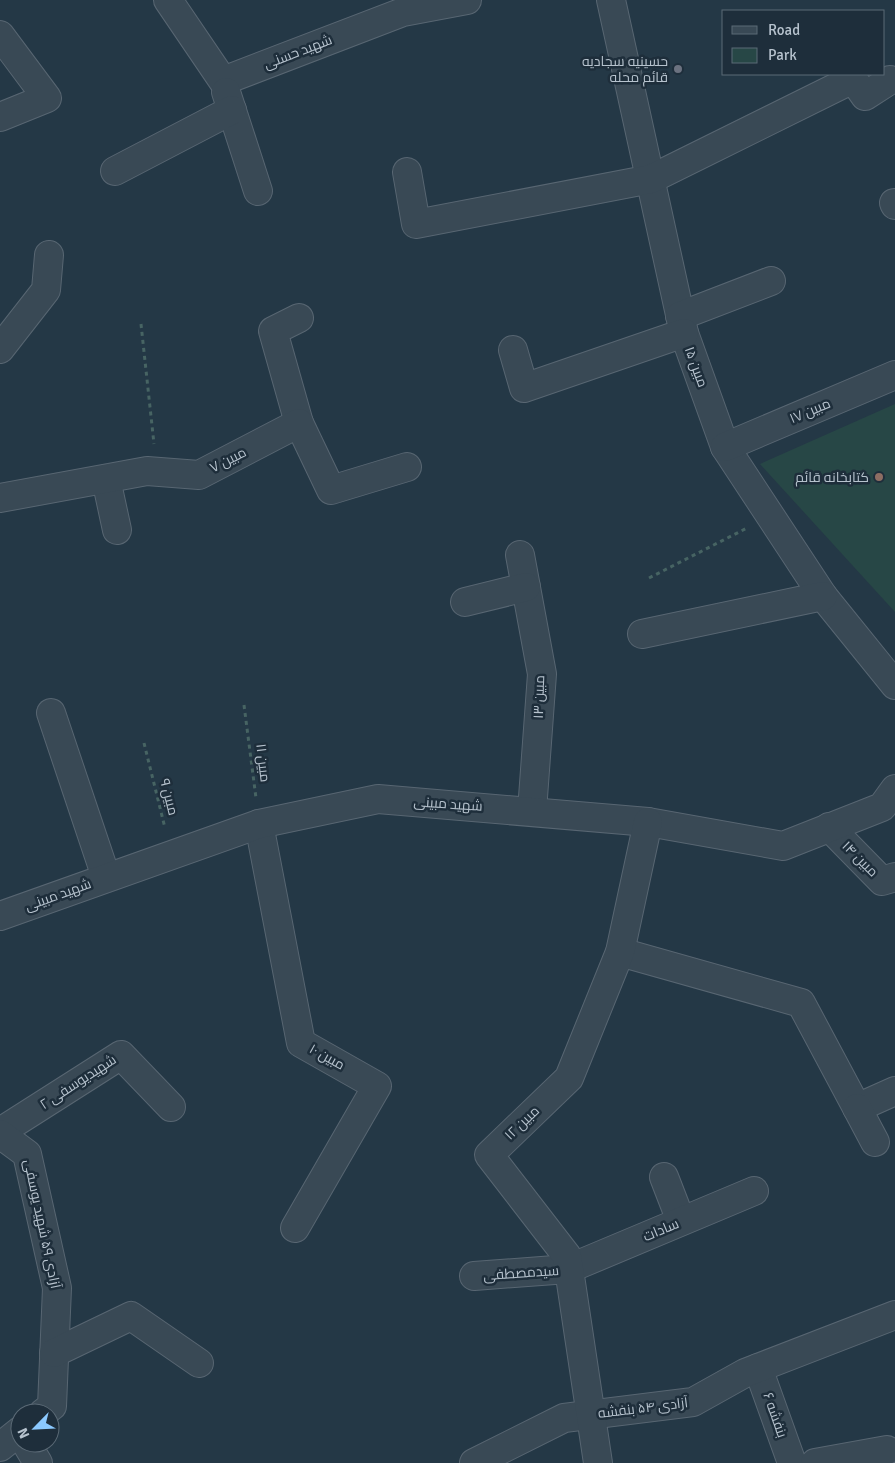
<svg xmlns="http://www.w3.org/2000/svg" width="895" height="1463" viewBox="0 0 895 1463" font-family="Signika,Cairo,sans-serif">
<style>
.green{fill:#274746}
.lines{fill:none;stroke-linecap:round;stroke-linejoin:round}
.street-casing{stroke:#586672;stroke-width:30}
.path{stroke:#476463;stroke-width:3;stroke-dasharray:4 4;stroke-linecap:butt}
.street{stroke:#394955;stroke-width:28}
.worship-dot{fill:#6b7280;stroke:#1e2e3b;stroke-width:2}
.education-dot{fill:#8d6e63;stroke:#1e2e3b;stroke-width:2}
.labels{text-anchor:middle;dominant-baseline:central;stroke-width:5;stroke-linejoin:round;paint-order:stroke}
.street-label{font-size:14px;fill:#b7c3ce;stroke:#1e2e3b}
.poi-label{font-size:14px;fill:#b7c3ce;stroke:#1e2e3b;text-anchor:end}
</style>
<rect width="100%" height="100%" fill="#243846"/>
<polygon class="green" points="895,404 895,612 760,464"/>
<g class="lines">
<g class="street-casing">
<g id="street">
<polyline points="168,0 223,81 403,12 467,0"/>
<polyline points="611,0 684,333 725,447 823,596 895,685"/>
<polyline points="0,35 47,98 0,117"/>
<polyline points="226,92 258,191"/>
<polyline points="115,171 232,110"/>
<polyline points="407,172 416,224 651,179 853,79 865,96 890,80"/>
<polyline points="894,203 895,205"/>
<polyline points="680,316 771,281"/>
<polyline points="0,349 46,290 49,255"/>
<polyline points="513,350 524,388 684,333"/>
<polyline points="299,423 273,331 299,318"/>
<polyline points="725,447 895,375"/>
<polyline points="106,479 117,530"/>
<polyline points="0,498 147,471 199,475 299,423 331,490 407,467"/>
<polyline points="520,555 542,674 532,811"/>
<polyline points="465,602 526,587"/>
<polyline points="642,634 823,596"/>
<polyline points="51,713 106,877"/>
<polyline points="259,824 301,1043 377,1086 295,1228"/>
<polyline points="829,827 882,881 895,877"/>
<polyline points="0,916 259,824 378,799 648,822 783,846 882,807 895,789"/>
<polyline points="620,952 801,1003 857,1108 895,1091"/>
<polyline points="857,1108 875,1142"/>
<polyline points="0,1132 121,1055 171,1107"/>
<polyline points="0,1134 27,1154 57,1288 52,1406 43,1413"/>
<polyline points="664,1177 681,1221"/>
<polyline points="474,1276 568,1269 754,1191"/>
<polyline points="54,1353 131,1316 199,1363"/>
<polyline points="758,1368 792,1463"/>
<polyline points="26,1443 38,1463"/>
<polyline points="0,1447 20,1431"/>
<polyline points="474,1463 564,1418 693,1402 745,1373 895,1315"/>
<polyline points="598,1463 567,1256 489,1155 569,1078 620,952 648,822"/>
<polyline points="815,1463 887,1450"/>
</g>
</g>
<g class="path">
<polyline points="141,324 154,444"/>
<polyline points="649,578 747,528"/>
<polyline points="244,705 256,798"/>
<polyline points="144,743 165,828"/>
</g>
<use href="#street" class="street"/>
</g>
<circle class="worship-dot" cx="678" cy="69" r="5"/>
<circle class="education-dot" cx="879" cy="477" r="5"/>
<g class="labels">
<g class="street-label">
<text transform="translate(298 52) rotate(-21)">شهید حسنی</text>
<text transform="translate(696 367) rotate(70)">مبین ۱۵</text>
<text transform="translate(810 411) rotate(-23)">مبین ۱۷</text>
<text transform="translate(228 460) rotate(-27)">مبین ۷</text>
<text transform="translate(539 697) rotate(-88)">مبین ۱۳</text>
<text transform="translate(263 763) rotate(83)">مبین ۱۱</text>
<text transform="translate(169 797) rotate(76)">مبین ۹</text>
<text transform="translate(448 804) rotate(4)">شهید مبینی</text>
<text transform="translate(860 859) rotate(45)">مبین ۱۴</text>
<text transform="translate(58 895) rotate(-20)">شهید مبینی</text>
<text transform="translate(327 1057) rotate(29)">مبین ۱۰</text>
<text transform="translate(78 1082) rotate(-33)">شهیدیوسفی ۲</text>
<text transform="translate(522 1123) rotate(-44)">مبین ۱۲</text>
<text transform="translate(42 1224) rotate(78)">آزادی ۵۹ شهید یوسفی</text>
<text transform="translate(661 1230) rotate(-23)">سادات</text>
<text transform="translate(521 1273) rotate(-4)">سیدمصطفی</text>
<text transform="translate(643 1408) rotate(-7)">آزادی ۵۴ بنفشه</text>
<text transform="translate(775 1415) rotate(71)">بنفشه ۶</text>
</g>
<g class="poi-label">
<text x="668" y="61">حسینیه سجادیه<tspan x="668" dy="16">قائم محله</tspan></text>
<text x="869" y="477">کتابخانه قائم</text>
</g>
</g>
<rect x="722" y="10" width="162" height="65" fill="#1e2e3b" stroke="#5b6a76"/>
<rect x="732" y="26" width="25" height="8" fill="#394955" stroke="#5b6a76"/>
<text x="768" y="35" font-size="15" fill="#b7c3ce">Road</text>
<rect x="732" y="48" width="25" height="15" fill="#274746" stroke="#5b6a76"/>
<text x="768" y="60" font-size="15" fill="#b7c3ce">Park</text>
<g transform="translate(35 1428) rotate(246)"><circle r="24" fill="#1e2e3b" stroke="#5b6a76"/>
<path d="M0-4L9 19L0 12L-9 19Z" fill="#8bc9ff"/>
<text y="-8" font-size="14" font-weight="bold" text-anchor="middle" fill="#b7c3ce">N</text>
</g>
</svg>
